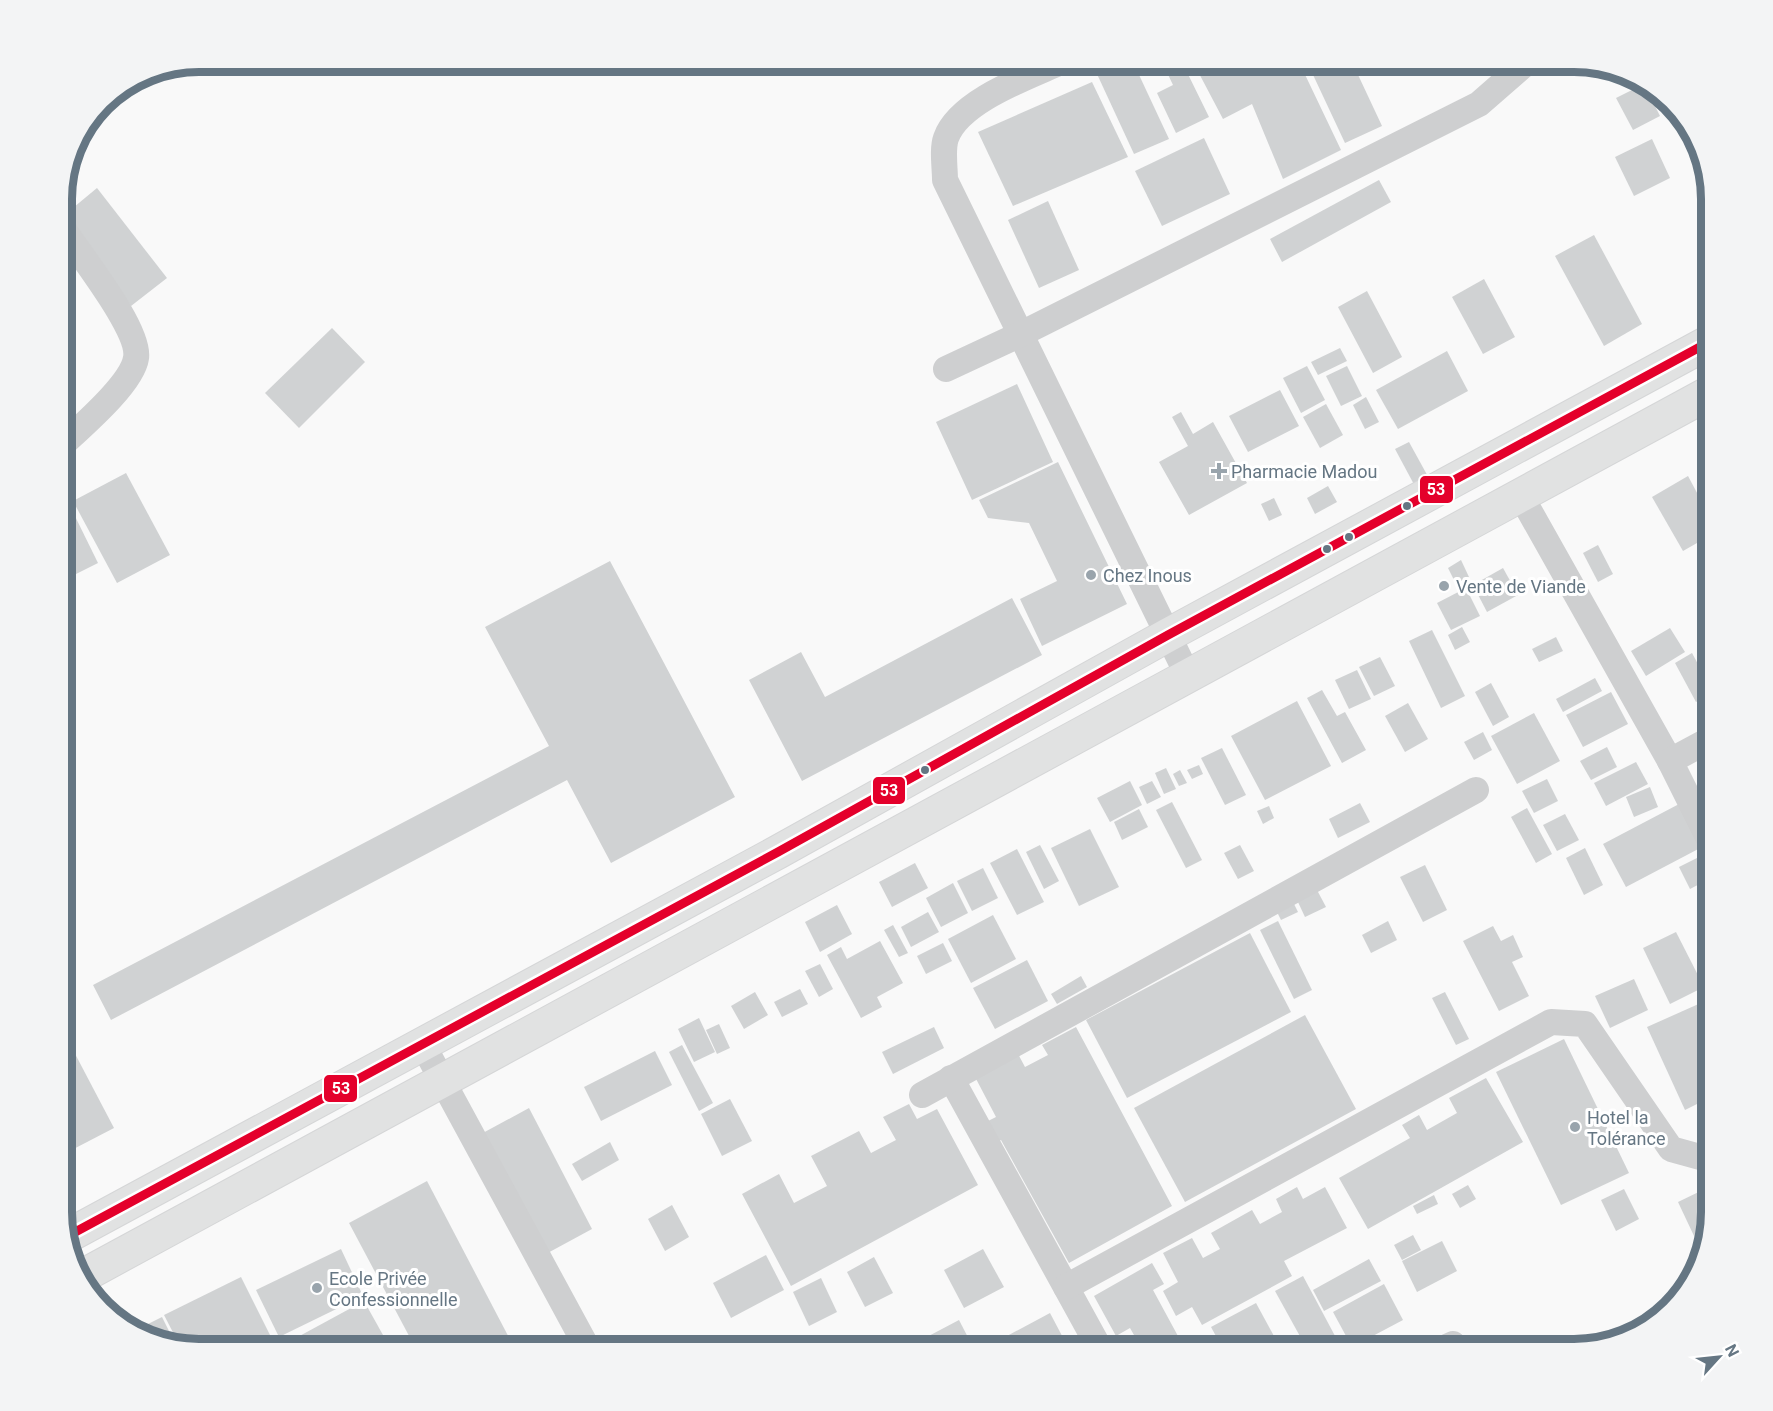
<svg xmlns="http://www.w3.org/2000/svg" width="1773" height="1411" viewBox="0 0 1773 1411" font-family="Roboto,sans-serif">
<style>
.building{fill:#d0d2d3}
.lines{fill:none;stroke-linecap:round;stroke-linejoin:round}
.secondary-casing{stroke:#d5d6d7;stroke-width:35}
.street{stroke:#cecfd0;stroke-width:26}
.secondary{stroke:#e1e2e2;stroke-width:33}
.bus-1-casing{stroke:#fff;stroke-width:14}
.bus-1{stroke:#e4002b;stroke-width:9}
.poi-dot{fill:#99a4ac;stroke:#fff;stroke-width:2}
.bus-dot{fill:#657683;stroke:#fff;stroke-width:2}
.labels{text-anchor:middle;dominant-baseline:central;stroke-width:6;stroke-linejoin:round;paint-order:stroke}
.poi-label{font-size:18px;fill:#657683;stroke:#fff;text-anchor:start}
.rim{fill:none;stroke:#657683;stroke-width:8}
.line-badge{stroke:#fff;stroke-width:2}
.badge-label{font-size:16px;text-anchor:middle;font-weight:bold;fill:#fff}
</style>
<rect width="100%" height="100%" fill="#f9f9f9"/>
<g class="building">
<polygon points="1126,62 1133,62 1169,139 1134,154 1097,74"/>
<polygon points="1162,62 1182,62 1209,117 1176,133 1157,93 1173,85"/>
<polygon points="1193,62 1299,62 1341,150 1283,179 1252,104 1223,119"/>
<polygon points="1307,62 1352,62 1382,126 1345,143"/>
<polygon points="1092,82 1128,157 1013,206 978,132"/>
<polygon points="1644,84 1660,116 1633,130 1616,98"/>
<polygon points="1204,138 1230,194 1162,226 1135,171"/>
<polygon points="1652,139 1670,178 1634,196 1615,157"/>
<polygon points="1379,180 1391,202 1282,262 1270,239"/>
<polygon points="97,188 167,278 131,306 62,217"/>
<polygon points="1048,201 1079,270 1039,288 1008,220"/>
<polygon points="1594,235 1642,324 1604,346 1555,256"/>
<polygon points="1484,279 1515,337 1483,354 1452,297"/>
<polygon points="1367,291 1402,357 1373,373 1338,307"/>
<polygon points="332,328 365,362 299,428 265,393"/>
<polygon points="1340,348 1347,361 1318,375 1311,362"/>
<polygon points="1447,351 1468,391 1398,429 1376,390"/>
<polygon points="1307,366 1325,400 1301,413 1283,378"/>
<polygon points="1347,366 1362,396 1341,406 1326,376"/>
<polygon points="1017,384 1053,462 972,500 936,422"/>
<polygon points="1280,390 1299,426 1248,452 1229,416"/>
<polygon points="1366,397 1379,422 1365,429 1353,405"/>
<polygon points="1326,404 1343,435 1320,448 1303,417"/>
<polygon points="1181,412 1193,434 1213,422 1247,483 1189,515 1159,462 1188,446 1172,417"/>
<polygon points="1409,442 1431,482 1417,490 1395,449"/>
<polygon points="1058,462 1127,604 1042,646 1020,599 1057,581 1029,523 988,518 979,500"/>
<polygon points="126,473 170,555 117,583 73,501"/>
<polygon points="1688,476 1711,519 1711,535 1683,551 1652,497"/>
<polygon points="1328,486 1337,502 1315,514 1307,498"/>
<polygon points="1274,498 1282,515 1269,521 1261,504"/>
<polygon points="67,500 98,563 62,581 62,502"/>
<polygon points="1598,545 1613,574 1598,582 1583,553"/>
<polygon points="1461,560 1469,577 1456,584 1448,568"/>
<polygon points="610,561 735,797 611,863 567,780 111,1020 93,985 549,746 485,627"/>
<polygon points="1503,568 1518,595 1487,612 1473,585"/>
<polygon points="1466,588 1480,616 1451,630 1437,603"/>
<polygon points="1012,598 1042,655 802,781 749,680 801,652 825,697"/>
<polygon points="1462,627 1470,642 1455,650 1448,635"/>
<polygon points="1670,628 1685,652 1646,676 1631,651"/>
<polygon points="1432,630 1465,696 1441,708 1409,641"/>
<polygon points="1556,637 1563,651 1539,662 1532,649"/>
<polygon points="1711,645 1711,680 1697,653"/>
<polygon points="1692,653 1711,688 1711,693 1696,702 1675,663"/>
<polygon points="1380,657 1395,686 1374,696 1359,667"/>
<polygon points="1357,670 1371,699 1349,709 1335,680"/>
<polygon points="1595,678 1602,691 1563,712 1556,699"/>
<polygon points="1491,683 1509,717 1493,726 1475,692"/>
<polygon points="1322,690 1337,716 1345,712 1366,750 1342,763 1307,698"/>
<polygon points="1611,692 1628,724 1583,747 1566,715"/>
<polygon points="1297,701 1331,766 1265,800 1231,736"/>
<polygon points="1408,703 1428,739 1405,752 1385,716"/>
<polygon points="1534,713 1560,761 1517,784 1491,736"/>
<polygon points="1483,732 1492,750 1474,760 1464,742"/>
<polygon points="1607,747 1617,767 1591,780 1580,761"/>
<polygon points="1222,748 1246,795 1225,805 1201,758"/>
<polygon points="1636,762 1648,784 1606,806 1594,783"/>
<polygon points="1199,765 1203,774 1192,779 1187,770"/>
<polygon points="1166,768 1176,789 1164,794 1155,773"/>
<polygon points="1180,770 1187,783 1179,786 1173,774"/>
<polygon points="1547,779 1558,801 1534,813 1522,791"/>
<polygon points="1130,781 1142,805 1110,822 1097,798"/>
<polygon points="1152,781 1161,797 1147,804 1139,787"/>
<polygon points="1650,787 1658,807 1634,817 1626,797"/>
<polygon points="1172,802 1202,860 1186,868 1156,810"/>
<polygon points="1360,803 1370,822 1338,838 1329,819"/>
<polygon points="1681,803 1704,846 1626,887 1603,844"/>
<polygon points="1269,806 1274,818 1263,824 1257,811"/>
<polygon points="1527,808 1552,854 1536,863 1511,817"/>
<polygon points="1139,809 1148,827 1122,840 1114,822"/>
<polygon points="1565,814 1579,840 1557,851 1543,825"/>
<polygon points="1090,829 1119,887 1079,906 1051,848"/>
<polygon points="1040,845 1059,881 1044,889 1026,852"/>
<polygon points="1240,845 1254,871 1238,879 1224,853"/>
<polygon points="1585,848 1603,885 1584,895 1566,858"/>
<polygon points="1017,849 1044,902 1017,915 990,863"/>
<polygon points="1701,856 1711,878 1690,889 1679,867"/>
<polygon points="915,863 928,888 892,907 879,882"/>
<polygon points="1425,865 1447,910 1423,922 1400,877"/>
<polygon points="983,868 998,898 972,911 957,881"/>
<polygon points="953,883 968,913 941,927 926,898"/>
<polygon points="1317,890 1326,907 1305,917 1297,900"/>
<polygon points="1293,902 1298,912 1281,920 1276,910"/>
<polygon points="837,905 852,934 820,952 805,922"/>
<polygon points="928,912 939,932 911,947 901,927"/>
<polygon points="993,915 1016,959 971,983 948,939"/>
<polygon points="1278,921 1312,990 1294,999 1260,930"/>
<polygon points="1388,921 1397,940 1371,953 1362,935"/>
<polygon points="893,925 908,953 899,957 884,930"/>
<polygon points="1493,926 1501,941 1513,935 1523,957 1512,962 1529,996 1499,1011 1463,941"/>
<polygon points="1676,932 1704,987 1670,1004 1643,948"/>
<polygon points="1250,933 1291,1012 1127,1098 1086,1020"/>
<polygon points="880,941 903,983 877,997 882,1007 861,1018 827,955 841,947 847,959"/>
<polygon points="943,943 952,961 926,974 917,956"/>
<polygon points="1027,960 1048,1001 995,1029 973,988"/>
<polygon points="820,964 833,989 819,997 805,971"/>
<polygon points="1081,976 1087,987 1057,1004 1051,994"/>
<polygon points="1634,979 1648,1010 1610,1028 1595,996"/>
<polygon points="800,989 808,1004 782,1017 774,1002"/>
<polygon points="755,992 768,1015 744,1029 731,1006"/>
<polygon points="1445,992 1469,1039 1456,1045 1432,998"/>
<polygon points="1703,1002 1711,1020 1711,1097 1685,1110 1647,1027"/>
<polygon points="1305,1015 1356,1109 1185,1202 1134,1108"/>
<polygon points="699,1018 715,1052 694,1062 678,1029"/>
<polygon points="719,1024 730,1048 717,1054 706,1030"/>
<polygon points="934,1027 944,1048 893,1074 882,1052"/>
<polygon points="1076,1027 1172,1206 1069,1263 1001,1140 997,1142 986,1122 996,1117 974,1075 1017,1052 1025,1067 1048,1055 1042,1045"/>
<polygon points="62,1029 114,1128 62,1155"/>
<polygon points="1564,1039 1629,1173 1561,1205 1496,1072"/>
<polygon points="682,1045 713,1103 699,1111 669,1052"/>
<polygon points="655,1051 672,1085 601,1121 584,1087"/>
<polygon points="1486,1078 1523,1142 1368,1229 1339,1178 1410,1138 1402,1125 1419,1115 1427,1130 1457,1113 1449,1098"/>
<polygon points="730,1099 752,1141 722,1156 701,1114"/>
<polygon points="909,1104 917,1119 937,1109 978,1185 791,1286 742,1194 779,1174 794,1203 827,1186 811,1156 859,1131 871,1153 896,1140 883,1117"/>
<polygon points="529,1108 592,1229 544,1255 481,1134"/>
<polygon points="610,1142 619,1160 582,1181 572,1164"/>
<polygon points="427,1181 515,1349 416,1349 349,1223"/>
<polygon points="1468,1185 1476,1199 1460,1208 1452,1194"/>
<polygon points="1711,1186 1711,1213 1703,1255 1678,1202"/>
<polygon points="1297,1187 1303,1199 1325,1187 1347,1228 1284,1261 1292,1276 1202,1325 1192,1307 1176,1316 1163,1291 1178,1282 1163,1253 1192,1238 1203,1258 1220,1249 1211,1233 1252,1210 1260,1224 1282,1212 1276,1199"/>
<polygon points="1624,1189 1639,1219 1616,1231 1601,1200"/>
<polygon points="1434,1195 1438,1204 1417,1214 1413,1206"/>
<polygon points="672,1205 689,1237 665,1251 648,1219"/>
<polygon points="1413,1235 1421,1250 1402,1260 1394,1245"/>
<polygon points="1442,1241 1457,1271 1417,1292 1402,1261"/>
<polygon points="341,1249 363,1296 279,1337 256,1290"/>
<polygon points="983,1249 1004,1287 964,1308 944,1270"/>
<polygon points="766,1255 784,1290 731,1318 713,1283"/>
<polygon points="874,1257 893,1293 865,1307 847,1272"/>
<polygon points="1369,1259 1381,1281 1324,1311 1313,1290"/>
<polygon points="1152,1263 1164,1284 1153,1290 1185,1349 1142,1349 1130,1328 1116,1336 1094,1296"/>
<polygon points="1303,1276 1342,1349 1307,1349 1275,1291"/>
<polygon points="241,1277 277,1349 198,1349 180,1346 164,1315"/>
<polygon points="821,1278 837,1312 809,1326 793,1292"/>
<polygon points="1384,1284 1403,1320 1352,1347 1333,1312"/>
<polygon points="364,1301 383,1335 357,1349 299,1349 294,1339"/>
<polygon points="1256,1303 1281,1349 1223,1349 1211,1327"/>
<polygon points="1050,1313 1069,1349 1014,1349 1007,1336"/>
<polygon points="162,1317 176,1345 147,1339 134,1331"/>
<polygon points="959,1320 974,1349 904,1349"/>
</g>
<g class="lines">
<g class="secondary-casing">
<g id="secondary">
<polyline points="66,1237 778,852 1168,635 1711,341"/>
<polyline points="79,1278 1711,392"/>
</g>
</g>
<g class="street">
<path d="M1061 62C1028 77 959 101 946 138 942 149 945 168 945 180L1188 676"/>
<polyline points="946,369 1021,334 1479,104 1527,62"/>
<path d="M62 445C81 427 132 384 136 358 141 330 79 254 62 227"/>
<polyline points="1521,496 1670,761 1711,843"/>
<polyline points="1670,761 1711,739"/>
<polyline points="423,1045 588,1349"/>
<polyline points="951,1078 1100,1349"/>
<polyline points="922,1095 1476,790"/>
<polyline points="1066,1287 1551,1022 1585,1024 1671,1149 1700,1157 1711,1153"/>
<polyline points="1442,1349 1453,1344"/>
</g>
<use href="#secondary" class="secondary"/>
<g class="bus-1-casing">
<polyline id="bus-1" points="66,1237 778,852 1168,635 1711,341"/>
</g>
<use href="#bus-1" class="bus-1"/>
</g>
<g class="poi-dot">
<path d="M1216 462h6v6h6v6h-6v6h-6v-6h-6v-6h6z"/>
<circle cx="1091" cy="575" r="6"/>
<circle cx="1444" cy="586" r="6"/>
<circle cx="1575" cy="1127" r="6"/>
<circle cx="317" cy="1288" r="6"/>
</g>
<g class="bus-dot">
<circle cx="1407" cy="506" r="5"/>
<circle cx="1349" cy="537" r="5"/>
<circle cx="1327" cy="549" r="5"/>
<circle cx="925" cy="770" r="5"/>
</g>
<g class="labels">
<g class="poi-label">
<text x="1231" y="471">Pharmacie Madou</text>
<text x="1103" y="575">Chez Inous</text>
<text x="1456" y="586">Vente de Viande</text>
<text x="1587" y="1117">Hotel la<tspan x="1587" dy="21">Tolérance</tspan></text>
<text x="329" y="1278">Ecole Privée<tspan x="329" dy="21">Confessionnelle</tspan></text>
</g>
</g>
<path d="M0 0H1773V1411H0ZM199 72H1574A127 127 0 0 1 1701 199V1212A127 127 0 0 1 1574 1339H199A127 127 0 0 1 72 1212V199A127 127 0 0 1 199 72Z" fill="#f3f4f5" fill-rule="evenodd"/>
<path class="rim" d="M199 72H1574A127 127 0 0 1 1701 199V1212A127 127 0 0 1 1574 1339H199A127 127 0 0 1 72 1212V199A127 127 0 0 1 199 72Z"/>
<g class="line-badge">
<rect x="1419" y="475" width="35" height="29" rx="6" fill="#e4002b"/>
<rect x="872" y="776" width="34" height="29" rx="6" fill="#e4002b"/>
<rect x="323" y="1074" width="35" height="29" rx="6" fill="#e4002b"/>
</g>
<g class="badge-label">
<text x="1436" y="495">53</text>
<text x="889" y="796">53</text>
<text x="341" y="1094">53</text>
</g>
<g transform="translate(1719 1357) rotate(63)" stroke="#ffffff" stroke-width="4.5" paint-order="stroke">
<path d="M0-4.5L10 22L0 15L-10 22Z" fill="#657683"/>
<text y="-9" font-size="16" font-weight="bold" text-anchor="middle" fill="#657683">N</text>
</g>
</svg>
